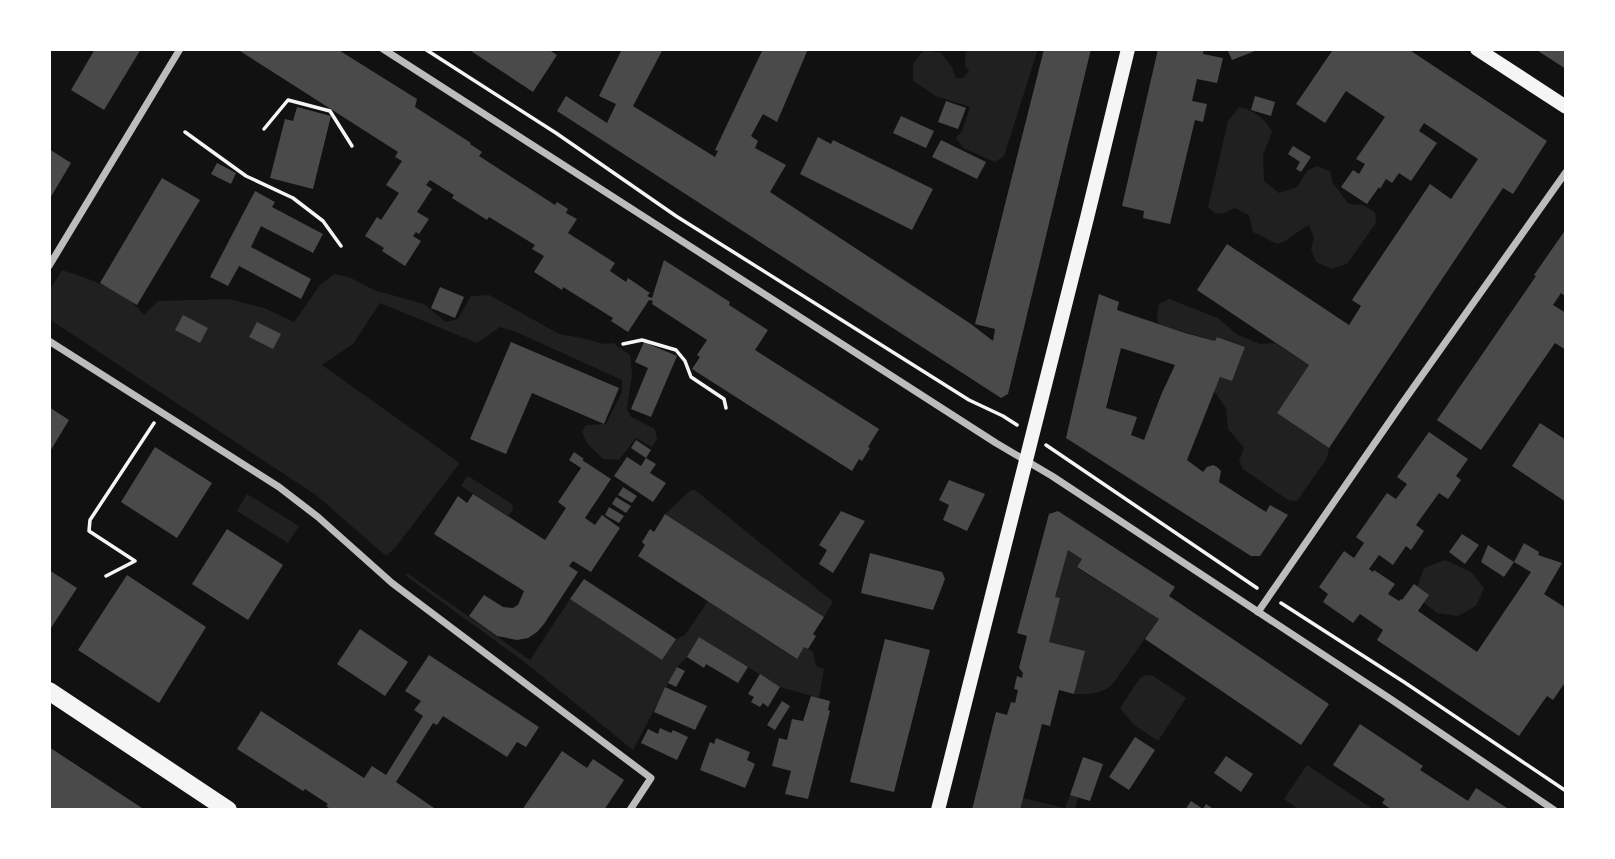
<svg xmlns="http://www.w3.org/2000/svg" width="1615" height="859" viewBox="0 0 1615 859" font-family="'Work Sans',sans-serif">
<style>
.green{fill:#202020}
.building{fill:#4a4a4a;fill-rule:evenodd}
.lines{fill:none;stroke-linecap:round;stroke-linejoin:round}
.path{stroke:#f5f5f5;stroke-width:3.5}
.minor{stroke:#bcbcbc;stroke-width:7}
.secondary{stroke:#f5f5f5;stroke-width:14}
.primary{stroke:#f5f5f5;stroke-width:18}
</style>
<rect width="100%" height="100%" fill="#111"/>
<g class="green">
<polygon points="966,49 1038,49 1004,156 995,162 963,148 956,138 962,131 970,107 936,96 913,81 913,64 924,50 941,53 952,67 956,78 963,78 969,71 965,65"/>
<path d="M1239 107C1254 110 1265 118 1272 132L1263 155 1264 181 1279 193 1297 187 1307 171 1317 166 1331 172 1332 182 1349 204 1363 205 1375 212 1376 223 1347 264 1331 269 1316 262 1311 249 1314 238 1309 225C1297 231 1291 240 1277 244L1253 232 1249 215 1235 208 1225 213 1216 214 1208 207 1228 121Z"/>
<path d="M62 270C89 279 127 291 144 315L158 301 229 299 264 308 294 322 320 285 334 274 349 277 374 290 424 304 446 322 458 319 471 296 489 295 559 334 582 338 604 344 613 343 630 355 632 374 627 409 631 417 655 429 657 439 652 447 636 438 619 460 603 459 587 443 582 432 586 425 606 424 622 392V380L516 332 500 327 477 343 380 303 353 344 322 365 457 461 459 464 395 548 386 556 316 495 49 319V291Z"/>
<polygon points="1169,299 1218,318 1238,335 1260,344 1275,343 1309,365 1277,413 1329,448 1327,458 1297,501 1288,500 1243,469 1239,461 1244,448 1228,429 1226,408 1214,391 1220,377 1232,381 1245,347 1218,337 1215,341 1160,325 1157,319 1159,304"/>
<polygon points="468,476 512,504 513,510 508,516 461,486"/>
<polygon points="691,490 695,490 832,601 832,603 824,617 665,514"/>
<polygon points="247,494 299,526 288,543 237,511"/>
<path d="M1068 550 1082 559 1077 568 1159 619 1112 685C1099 695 1089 694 1074 694L1084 651 1049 642 1059 598 1055 597Z"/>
<polygon points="1445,560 1471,572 1484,588 1476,606 1458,616 1437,613 1420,599 1416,590 1424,568"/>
<polygon points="407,573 530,660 570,599 662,659 676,639 685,635 708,601 796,659 804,647 813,652 816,666 824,669 819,698 780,687 699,637 687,657 677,667 633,750 523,661 406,576"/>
<polygon points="1146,675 1153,676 1186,698 1158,741 1134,725 1120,708 1140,678"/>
<polygon points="1307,765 1374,810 1300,810 1284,799"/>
<polygon points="1070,795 1078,797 1075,810 1020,810 1023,798 1065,808"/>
</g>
<g class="building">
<polygon points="95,49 141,49 104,110 71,90"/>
<polygon points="237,49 337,49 417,99 415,107 471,143 470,144 482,152 479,156 555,205 557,202 568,209 566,213 577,219 568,233 615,263 610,271 626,282 628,278 650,293 647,296 652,298 664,260 730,302 729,305 768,330 755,350 879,429 868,447 870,448 862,461 859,459 852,471 692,369 700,357 697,355 707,340 652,304 653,301 649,300 628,332 611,321 613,318 563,287 562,290 534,272 544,256 532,249 535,245 489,217 487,220 452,198 454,195 430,180 426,185 432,189 417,212 429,219 419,234 416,232 413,236 421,241 405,266 382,251 384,248 365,236 377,217 381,220 399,193 386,185 402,161 395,157 398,152"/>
<polygon points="468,49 548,49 557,55 533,92"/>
<polygon points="622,49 663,49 633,106 715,157 718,151 715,150 763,49 808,49 777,122 763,114 751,136 758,141 755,148 786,165 770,192 971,324 993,341 995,329 975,324 1044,49 1091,49 1008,394 1001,398 998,396 557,111 566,96 607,123 616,104 599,96"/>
<polygon points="1158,49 1204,49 1203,54 1223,58 1217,83 1197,79 1192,101 1207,104 1203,122 1195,120 1170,224 1143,218 1144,211 1122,206"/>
<polygon points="1227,49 1260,49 1232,60"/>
<polygon points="1330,49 1408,49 1547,141 1513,194 1503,188 1329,448 1277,413 1309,365 1197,290 1227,244 1349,325 1361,306 1352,300 1430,184 1451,199 1478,159 1424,123 1419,131 1437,143 1411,181 1399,173 1392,183 1386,179 1380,189 1379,187 1367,204 1341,187 1353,170 1359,174 1365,164 1356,159 1385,117 1346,91 1325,123 1296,104 1332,51"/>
<polygon points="1535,49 1566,49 1566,69"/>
<polygon points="1255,96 1275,102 1271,116 1251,110"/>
<polygon points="946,101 966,108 958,129 938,122"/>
<polygon points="297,107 331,116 313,189 270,178 285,119 293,121"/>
<polygon points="901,116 934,131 926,148 893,133"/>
<polygon points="818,137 831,144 833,140 933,189 912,230 800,174"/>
<polygon points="941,140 986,162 977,179 932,157"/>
<polygon points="1293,146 1311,157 1301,172 1296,169 1300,162 1288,154"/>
<polygon points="49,149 71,163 49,200"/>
<polygon points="217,163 236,173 231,184 211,174"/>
<polygon points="162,178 200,200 137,305 100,283"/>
<polygon points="255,191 275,202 272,207 323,234 313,253 261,226 251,247 311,279 301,299 239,266 228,286 210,277"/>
<polygon points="1566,229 1566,297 1561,293 1553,305 1566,313 1566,350 1555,343 1481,450 1437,420 1536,276 1534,275"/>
<polygon points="440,287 464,297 455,318 431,308"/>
<path d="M1099 294 1119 302 1117 310 1185 333 1215 341 1217 337 1245 347 1232 381 1220 377 1187 460 1203 472 1207 467 1213 465 1217 467 1221 471 1219 482 1266 512 1270 505 1288 515 1260 556H1251L1066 438ZM1121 348 1175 365 1161 395 1144 440 1131 435 1137 417 1106 408Z"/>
<polygon points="183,315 208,328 200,343 175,330"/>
<polygon points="257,322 281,334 273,349 249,337"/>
<polygon points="511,342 619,388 604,424 532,393 506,454 470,439"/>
<polygon points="644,342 677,356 651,417 631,409 648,368 635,362"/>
<polygon points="49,407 69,420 49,453"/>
<polygon points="1540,423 1566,440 1566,502 1512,466"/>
<polygon points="1429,432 1468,459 1456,476 1461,480 1448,499 1439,493 1416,525 1424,531 1411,550 1406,546 1393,565 1379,555 1369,569 1373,572 1374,570 1395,584 1388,594 1399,601 1401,599 1402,600 1414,584 1429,595 1418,611 1477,652 1531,572 1514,562 1524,543 1539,552 1538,555 1562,563 1544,594 1566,608 1566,681 1553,700 1547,696 1519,736 1377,640 1383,630 1360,614 1353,623 1323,602 1328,594 1319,587 1344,551 1354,558 1364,543 1356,537 1387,493 1396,499 1407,484 1397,477"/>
<polygon points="636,440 651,450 646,458 631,448"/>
<polygon points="155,447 212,483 177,538 121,502"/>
<polygon points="574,452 584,459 582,460 611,479 585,518 595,525 602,515 620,528 591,572 573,561 569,566 578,572 544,624 537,632 528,638 517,640 497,636 469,616 484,595 503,607 513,608 518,605 524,591 434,534 458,496 467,503 473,494 545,540 566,508 558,502 581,468 569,460"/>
<polygon points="627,457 641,466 646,458 656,464 650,473 666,483 653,502 614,476"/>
<polygon points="949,480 985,494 967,531 943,520 949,505 939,500"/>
<polygon points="623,487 637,496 632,503 618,495"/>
<polygon points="616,497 631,506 626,513 612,504"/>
<polygon points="609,507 624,516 619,523 605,515"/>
<polygon points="841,511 865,521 833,573 819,564 827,550 819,545"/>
<polygon points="1058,511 1175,587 1169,596 1329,704 1301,745 1145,639 1159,619 1077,567 1082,559 1068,550 1055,597 1060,598 1049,642 1085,651 1074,694 1059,690 1050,726 1042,724 1020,810 972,810 996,712 1007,715 1011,702 1015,703 1018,690 1014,689 1017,676 1022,678 1023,673 1019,668 1027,636 1017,633 1049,514"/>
<polygon points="665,514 824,617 813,634 816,636 808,649 804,647 797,659 638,556 645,545 642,542 650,529 654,532"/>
<polygon points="227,529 283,565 248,620 192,584"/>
<polygon points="1462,534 1479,545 1465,564 1449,552"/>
<polygon points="1488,545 1514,562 1504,577 1481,562"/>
<polygon points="870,553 942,572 945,579 933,610 861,593"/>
<polygon points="49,570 77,588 49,631"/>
<polygon points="127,575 206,627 159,703 78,650"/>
<polygon points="584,579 676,639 662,660 570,599"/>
<polygon points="360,629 408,662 385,696 337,664"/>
<polygon points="699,637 748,667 738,683 706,664 704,668 687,657"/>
<polygon points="885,639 930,650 894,792 850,782"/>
<polygon points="429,655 539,727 526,747 517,742 507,757 443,716 437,725 433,723 396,782 437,810 332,810 326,806 328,804 305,789 303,791 237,749 261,711 364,778 372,766 386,775 423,716 414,710 421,701 405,691"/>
<polygon points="677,667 685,671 676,687 668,683"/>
<polygon points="760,674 780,687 768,707 763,703 760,707 751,702 754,697 748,694"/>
<polygon points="665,687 707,706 695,730 654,712"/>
<polygon points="811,696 830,701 828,710 830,711 808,799 785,794 791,771 772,766 779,738 787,740 792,719 803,721"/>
<polygon points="782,701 790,706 775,730 767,725"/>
<polygon points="1360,724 1423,766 1420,770 1468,801 1476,788 1510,810 1392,810 1382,803 1385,799 1333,765"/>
<polygon points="660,728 671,733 673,730 688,737 677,760 641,743 648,729 658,734"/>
<polygon points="1135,737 1155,750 1129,790 1109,777"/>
<polygon points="716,738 750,752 747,760 755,764 745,788 700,770 710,742 714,744"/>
<polygon points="49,747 145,810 49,810"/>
<polygon points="562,751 587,768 593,759 624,780 604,810 522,810"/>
<polygon points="1226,756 1253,774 1241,792 1214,773"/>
<polygon points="1083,757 1103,764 1090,801 1070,795"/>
<polygon points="1191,801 1203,809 1206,804 1215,810 1185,810"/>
</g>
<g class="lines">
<g class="path">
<polyline points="425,49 556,133 676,216 969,400 1003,416 1017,425"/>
<polyline points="264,129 288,100 330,111 352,146"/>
<polyline points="185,132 246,176 293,198 323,221 341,246"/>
<polyline points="623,344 642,340 676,350 685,361 691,377 724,399 726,408"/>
<polyline points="1046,445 1257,588"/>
<polyline points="106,576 135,561 89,531 90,520 154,423"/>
<polyline points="1281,603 1404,682 1566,791"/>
</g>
<g class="minor">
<polyline points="383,49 996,443 1052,476 1392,700 1554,810"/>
<polyline points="49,266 180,49"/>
<polyline points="49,341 279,487 318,517 392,583 651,778 630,810"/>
<polyline points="1258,612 1401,405 1566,172"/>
</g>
<g class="secondary">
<polyline points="1477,49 1566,107"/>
<polyline points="938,810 1087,218 1128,49"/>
</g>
<polyline class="primary" points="49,691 228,810"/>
</g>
<rect width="1615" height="859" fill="none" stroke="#ffffff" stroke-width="102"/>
</svg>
